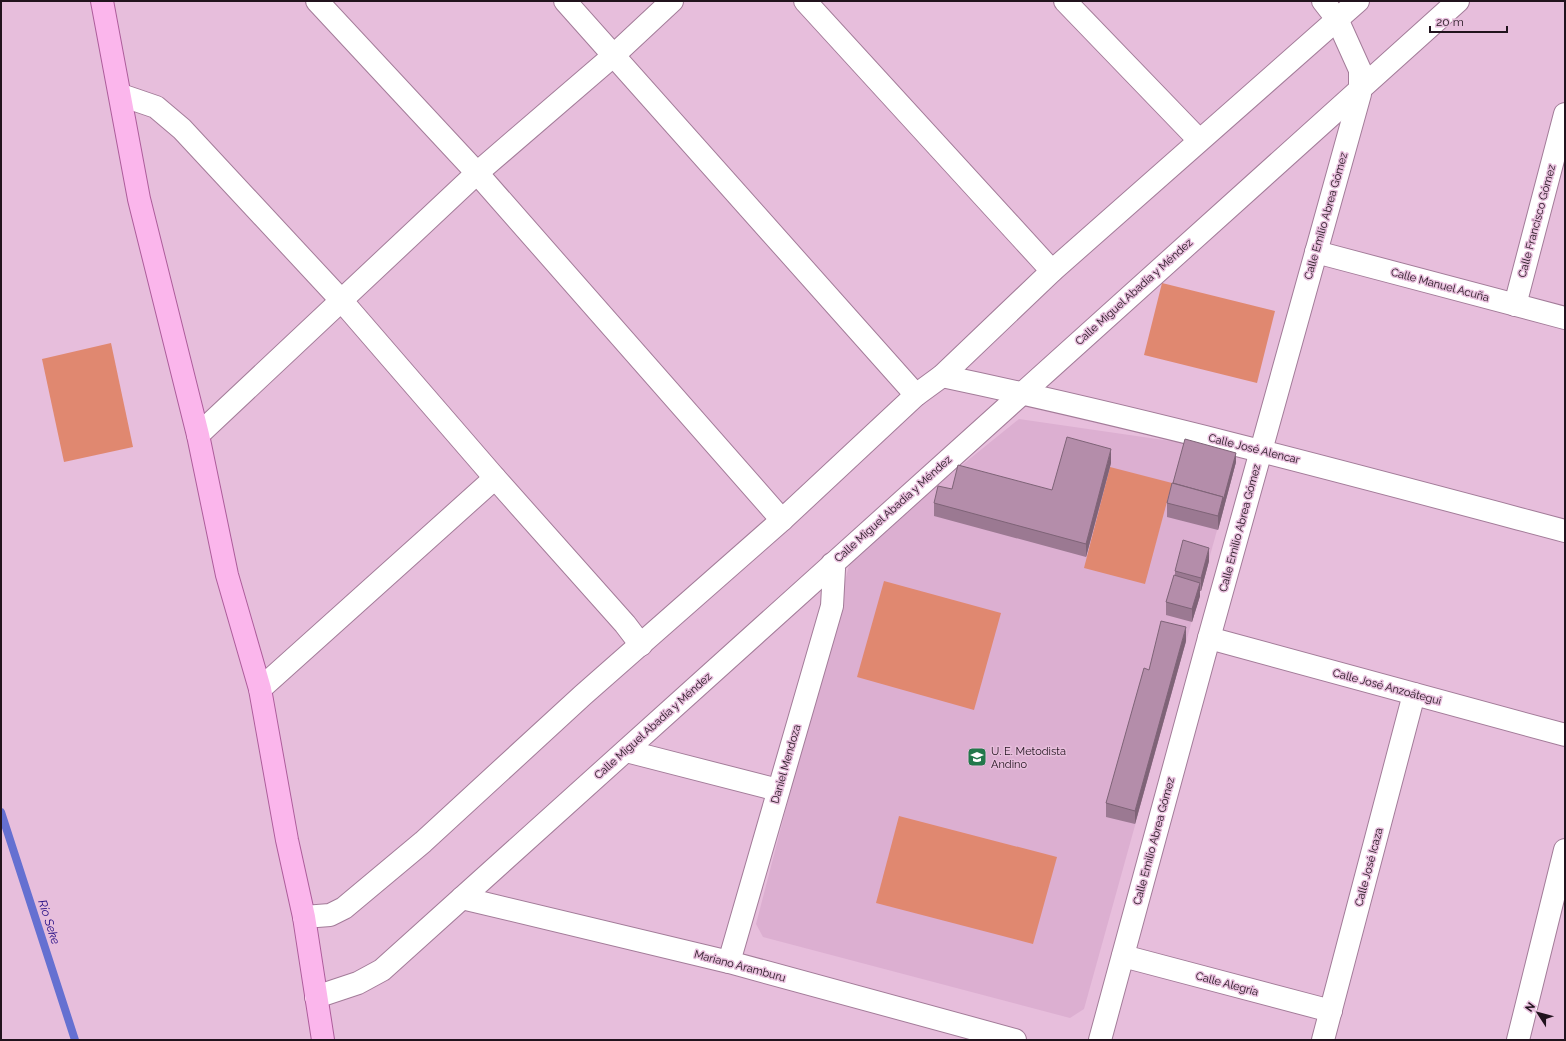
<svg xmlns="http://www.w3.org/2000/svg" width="1566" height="1041" viewBox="0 0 1566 1041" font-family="Raleway,sans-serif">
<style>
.built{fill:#dcafd1}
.green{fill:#e08870}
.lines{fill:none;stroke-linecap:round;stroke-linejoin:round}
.stream{stroke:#6570d1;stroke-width:8}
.minor-casing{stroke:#a37c99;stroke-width:24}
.major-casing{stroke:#ad5d9b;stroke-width:24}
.minor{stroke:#fff;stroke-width:22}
.major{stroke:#fbb6ec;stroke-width:22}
.wall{fill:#9b7992}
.shaded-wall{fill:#7e6377}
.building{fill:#b48daa;stroke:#7e6377}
.labels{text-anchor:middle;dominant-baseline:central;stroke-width:3;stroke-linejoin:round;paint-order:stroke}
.street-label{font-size:11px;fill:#21131d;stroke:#e7bedc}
.poi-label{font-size:11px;fill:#21131d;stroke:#e7bedc;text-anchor:start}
.water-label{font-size:12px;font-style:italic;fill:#210a83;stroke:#e7bedc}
</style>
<rect width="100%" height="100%" fill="#e7bedc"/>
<polygon class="built" points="1019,419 1219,448 1236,462 1084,1009 1070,1018 763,937 756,924 852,554"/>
<g class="green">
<polygon points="1162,283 1275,311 1257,383 1144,355"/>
<polygon points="111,343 133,447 64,462 42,359"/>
<polygon points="1110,467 1172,483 1145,584 1084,568"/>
<polygon points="884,581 1001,613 974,710 857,677"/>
<polygon points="899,816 1057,857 1033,944 876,903"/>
</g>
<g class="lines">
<polyline class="stream" points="1,812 75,1040"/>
<g class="minor-casing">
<g id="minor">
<polyline points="317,1 477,173 782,520"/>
<polyline points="565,1 916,395"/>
<polyline points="805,1 1052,271"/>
<polyline points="1065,1 1199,140"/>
<polyline points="121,95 156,107 182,129 341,300 495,478 625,624 641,645"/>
<polyline points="1316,252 1565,318"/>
<polyline points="1515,305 1565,114"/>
<path d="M942 376C1151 420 1358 476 1565 531"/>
<polyline points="198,435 477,173 613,56 672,1"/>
<polyline points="1209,638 1565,735"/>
<polyline points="260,689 495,478"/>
<polyline points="626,751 778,790"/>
<polyline points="462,898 729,962 1015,1040"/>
<polyline points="304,917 330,915 344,908 423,842 583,695 782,520 916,395 942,376 1052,271 1358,1"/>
<polyline points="1123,956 1331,1011"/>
<polyline points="729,962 832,606 834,569 832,564"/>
<polyline points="316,997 358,983 382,970 1458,1"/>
<polyline points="1100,1040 1209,638 1360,94 1360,70 1337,19 1323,1"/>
<polyline points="1323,1040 1414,694"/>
<polyline points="1518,1040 1565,850"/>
</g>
</g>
<g class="major-casing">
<polyline id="major" points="102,1 139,199 198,435 227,575 260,689 287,840 304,917 323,1040"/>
</g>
<use href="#minor" class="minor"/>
<use href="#major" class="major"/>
</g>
<g class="wall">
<polygon points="1236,462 1218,530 1167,517 1167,503 1173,483"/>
<polygon points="1111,463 1086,557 934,516 934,503 952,489 1052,490"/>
<polygon points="1209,561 1201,591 1200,591 1200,596 1192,622 1166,615 1166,602 1175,576 1175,571"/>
<polygon points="1186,641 1135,824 1106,817 1106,803 1149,670"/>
</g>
<g class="shaded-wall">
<polygon points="1111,449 1111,463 1086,557 1086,544"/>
<polygon points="1236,453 1236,462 1218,530 1218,516 1223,497"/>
<polygon points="1209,548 1209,561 1201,591 1201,578"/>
<polygon points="1200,583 1200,596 1192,622 1192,609"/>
<polygon points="1186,627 1186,641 1135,824 1135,811"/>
</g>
<g class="building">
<polygon points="1067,437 1111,449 1086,544 934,503 938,486 952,489 958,465 1052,490"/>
<polygon points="1185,439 1236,453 1223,501 1223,497 1173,483"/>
<polygon points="1172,483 1223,497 1218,516 1167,503"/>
<polygon points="1183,540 1209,548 1201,578 1175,571"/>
<polygon points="1174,575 1200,583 1192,609 1166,602"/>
<polygon points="1161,621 1186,627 1135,811 1106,803 1144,668 1149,670"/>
</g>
<defs>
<g id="school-square" transform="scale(1)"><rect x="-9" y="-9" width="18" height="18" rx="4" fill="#22784b" stroke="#e7bedc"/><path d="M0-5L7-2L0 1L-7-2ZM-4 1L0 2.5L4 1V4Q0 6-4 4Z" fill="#fff"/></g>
</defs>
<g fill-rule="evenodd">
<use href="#school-square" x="977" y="757"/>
</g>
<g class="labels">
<g class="street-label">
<text transform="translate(1326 216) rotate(-74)">Calle Emilio Abrea Gómez</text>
<text transform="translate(1537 221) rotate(-75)">Calle Francisco Gómez</text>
<text transform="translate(1440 285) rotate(15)">Calle Manuel Acuña</text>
<text transform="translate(1134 292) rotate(-42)">Calle Miguel Abadía y Méndez</text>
<text transform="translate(1254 449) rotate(14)">Calle José Alencar</text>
<text transform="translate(893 509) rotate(-42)">Calle Miguel Abadía y Méndez</text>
<text transform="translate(1240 528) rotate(-75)">Calle Emilio Abrea Gómez</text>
<text transform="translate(1387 687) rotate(15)">Calle José Anzoátegui</text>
<text transform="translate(653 726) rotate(-42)">Calle Miguel Abadía y Méndez</text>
<text transform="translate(786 764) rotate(-74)">Daniel Mendoza</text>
<text transform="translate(1154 841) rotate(-75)">Calle Emilio Abrea Gómez</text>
<text transform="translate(1369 867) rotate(-75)">Calle José Icaza</text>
<text transform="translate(740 966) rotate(15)">Mariano Aramburu</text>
<text transform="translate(1227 984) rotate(15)">Calle Alegría</text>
</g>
<g class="poi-label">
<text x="991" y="751">U. E. Metodista<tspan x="991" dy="13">Andino</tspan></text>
</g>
<g class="water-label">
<text transform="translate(49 922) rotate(72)">Río Seke</text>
</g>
</g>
<rect width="1566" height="1041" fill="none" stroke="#21131d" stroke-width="4"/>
<g transform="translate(1538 1013) rotate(306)" stroke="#e7bedc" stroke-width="3" paint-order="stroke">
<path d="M0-3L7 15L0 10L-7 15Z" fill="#21131d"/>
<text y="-6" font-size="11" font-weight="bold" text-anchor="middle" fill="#21131d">N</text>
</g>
<path d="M1430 26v6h77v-6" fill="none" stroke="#21131d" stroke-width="2"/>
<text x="1436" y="26" font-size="12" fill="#21131d" stroke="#e7bedc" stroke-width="3" paint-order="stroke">20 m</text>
</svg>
